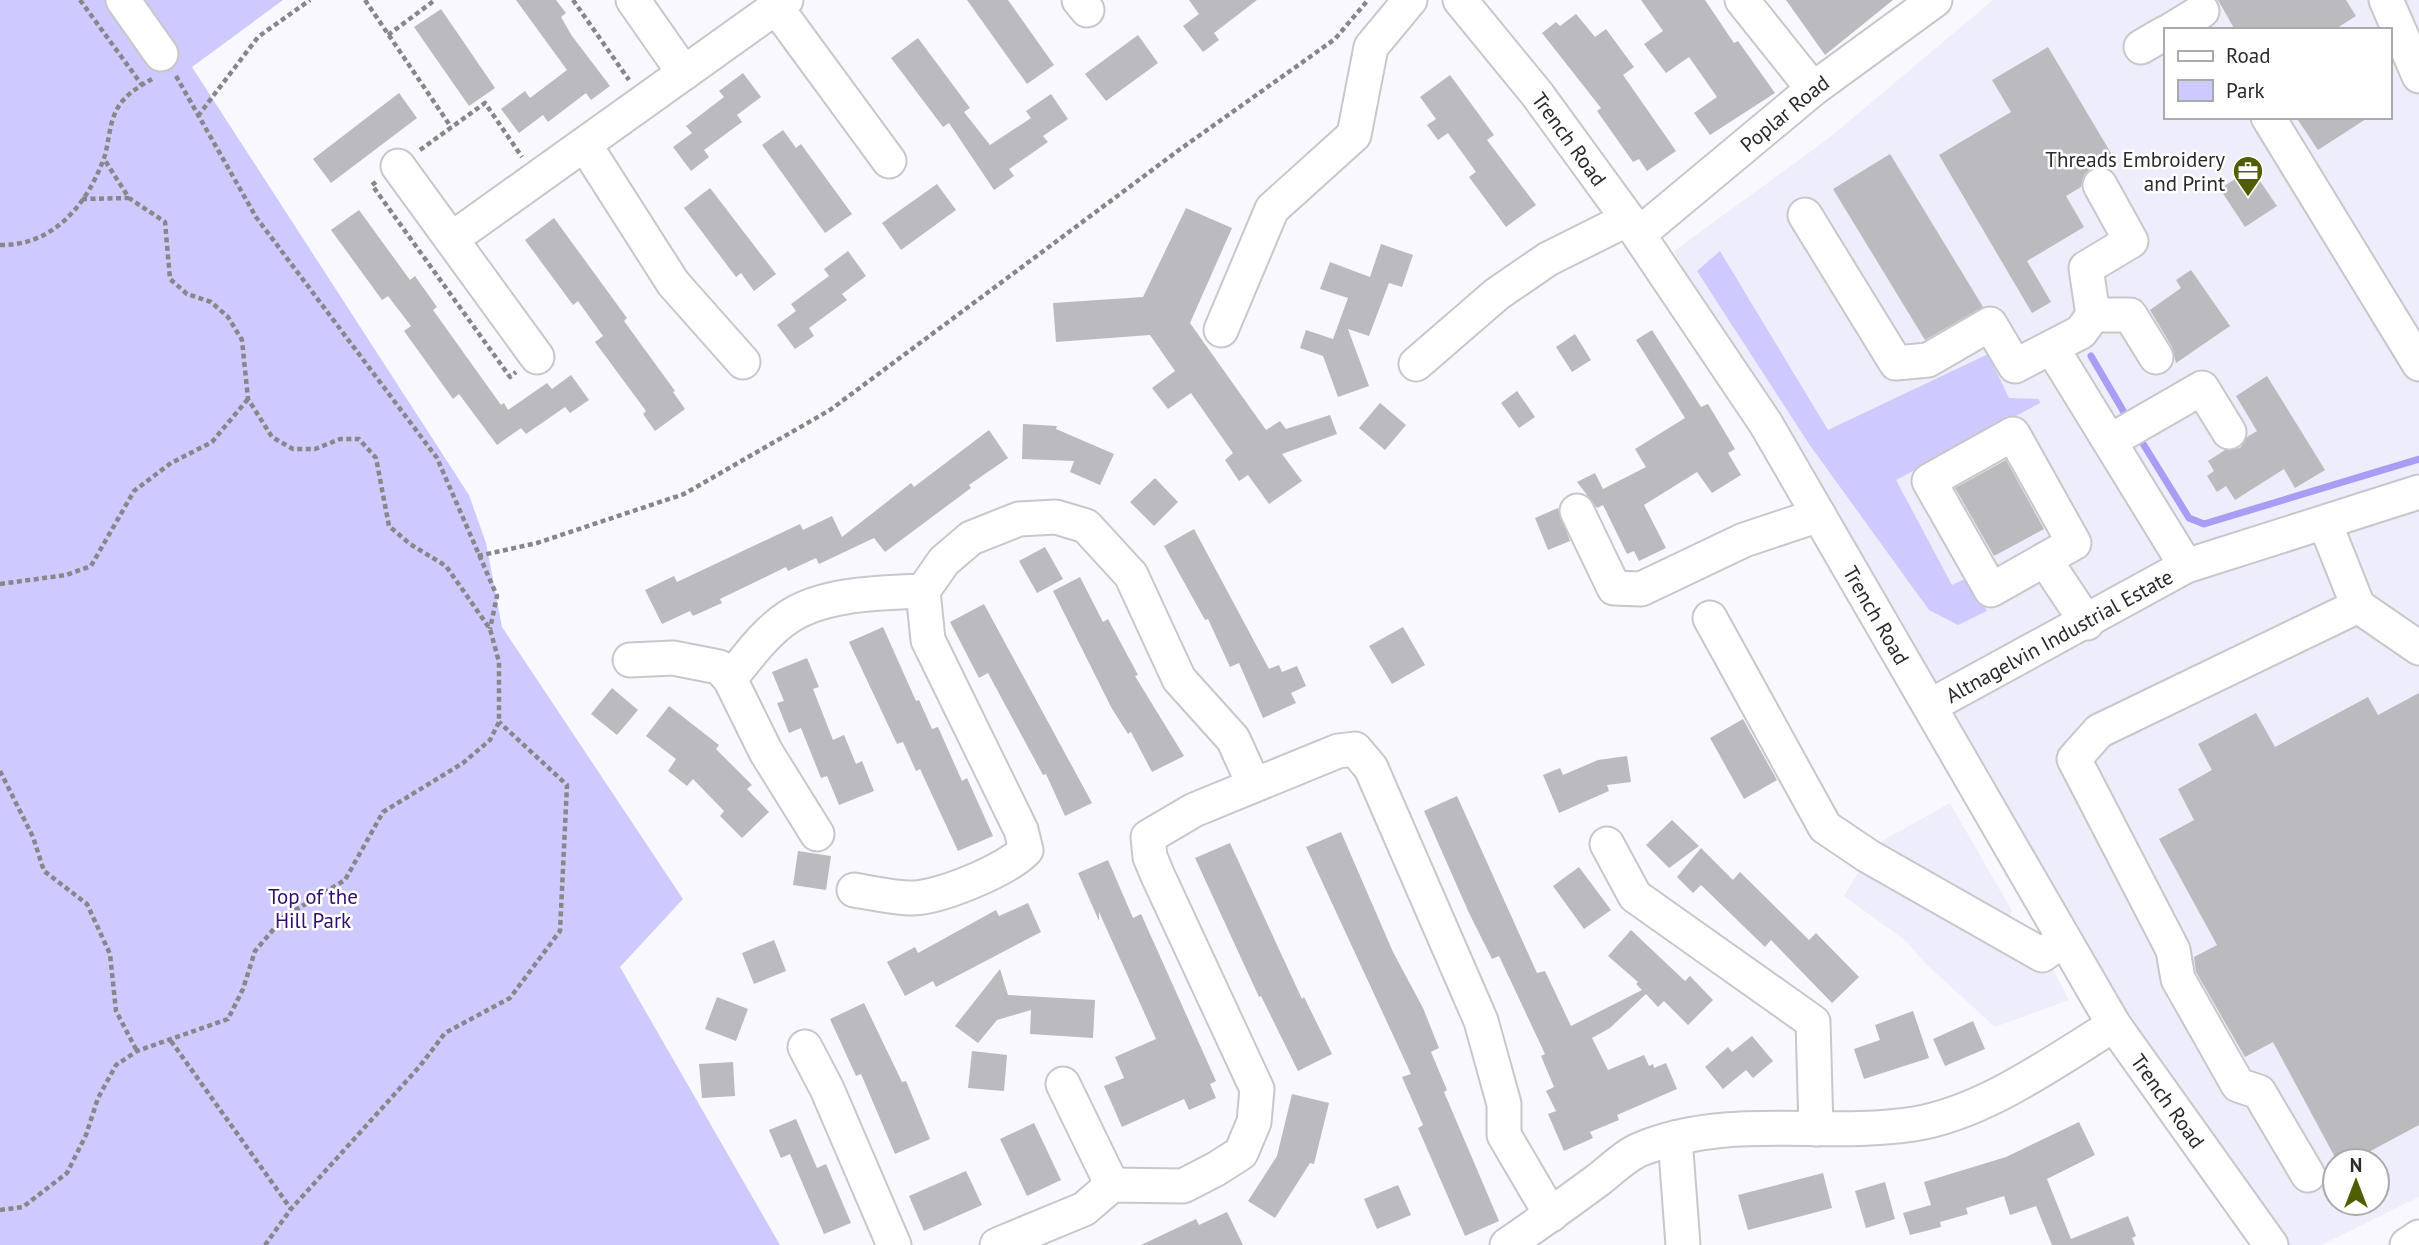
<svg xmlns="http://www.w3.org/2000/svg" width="2419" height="1245" viewBox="0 0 2419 1245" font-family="'PT Sans',sans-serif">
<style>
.built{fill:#eeedfb;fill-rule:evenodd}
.green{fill:#cec9fe}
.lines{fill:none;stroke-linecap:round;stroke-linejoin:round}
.stream{stroke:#a89cf4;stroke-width:7}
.building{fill:#bababf}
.minor-casing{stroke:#c7c7cc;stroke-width:37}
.path{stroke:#87868b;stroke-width:4.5;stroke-dasharray:5 3.5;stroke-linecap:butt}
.minor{stroke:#fff;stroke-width:33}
.labels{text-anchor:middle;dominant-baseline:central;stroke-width:5;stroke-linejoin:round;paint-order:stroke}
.street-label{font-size:21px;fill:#2a292c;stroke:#fff}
.poi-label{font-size:21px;fill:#2a292c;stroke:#fff;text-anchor:end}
.park-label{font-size:21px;fill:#310c74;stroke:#fff}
</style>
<rect width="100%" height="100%" fill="#f9f8fe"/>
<g class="built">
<path d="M1993 0H2419V1197L2321 1245H2271L2129 1024 1909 634 1766 424 1674 251 1829 138ZM2165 30H2389V117H2165ZM2335 1161H2377V1203H2335Z"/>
<polygon points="1950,803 2012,911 2002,932 2004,947 2053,969 2069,1000 1995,1027 1926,964 1906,941 1844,896 1875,845"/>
</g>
<g class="green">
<polygon points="0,0 283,0 192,67 469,495 486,543 502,627 683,899 620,967 780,1245 0,1245"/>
<polygon points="1720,251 1828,430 1988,354 2009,398 2039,399 2040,403 1896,480 1952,585 1969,577 1987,611 1958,625 1929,610 1809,444 1697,271"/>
</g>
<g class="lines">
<g class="stream">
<polyline points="2091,356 2125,414"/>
<polyline points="2142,442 2189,518 2204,524 2419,459"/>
</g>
</g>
<g class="building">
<polygon points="516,0 556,0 566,13 561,17 572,36 610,86 591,100 586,93 548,122 543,115 519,133 501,109 525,91 530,98 567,70"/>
<polygon points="967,0 1008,0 1054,65 1027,84"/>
<polygon points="1189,0 1257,0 1214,33 1219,40 1203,52 1183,26 1199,14"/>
<polygon points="1641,0 1705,0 1734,43 1738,41 1775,93 1710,135 1694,113 1717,97 1689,57 1666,73 1644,44 1663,31"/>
<polygon points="1786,0 1893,0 1825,55"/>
<polygon points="2218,0 2346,0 2356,16 2334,30 2235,30"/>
<polygon points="441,9 495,88 469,106 414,27"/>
<polygon points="1576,14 1595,37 1606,29 1634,67 1623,75 1676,151 1647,171 1639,159 1633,162 1597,111 1601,108 1542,33 1556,22 1560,26"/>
<polygon points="1138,35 1158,63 1106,101 1085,74"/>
<polygon points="918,38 970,108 964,112 990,145 1031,118 1026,111 1051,94 1068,119 1043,136 1048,142 1009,169 1014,176 994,190 949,123 943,127 891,58"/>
<polygon points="2048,47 2118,165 2111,169 2101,166 2091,168 2084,175 2081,187 2066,196 2084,227 2027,261 2051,302 2032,313 1939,155 2011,112 1992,80"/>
<polygon points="743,73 761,97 737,115 742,122 704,150 709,157 691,171 673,147 692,133 686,126 724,97 719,91"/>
<polygon points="1450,75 1494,135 1487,140 1536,205 1506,227 1469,177 1476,172 1448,133 1438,140 1427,125 1436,119 1420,97"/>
<polygon points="399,93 417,118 331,183 313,159"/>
<polygon points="2296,117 2369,117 2318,150"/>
<polygon points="783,130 796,148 801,144 852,214 825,233 762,145"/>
<polygon points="1890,154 1983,307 1925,340 1833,189"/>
<polygon points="2251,168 2277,206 2245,227 2220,189"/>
<polygon points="937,184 956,210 901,250 882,223"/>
<polygon points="710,188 776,274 754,291 741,273 736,277 684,208"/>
<polygon points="1186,208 1232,228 1190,323 1266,430 1280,421 1286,429 1330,415 1337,434 1282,454 1302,481 1269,504 1248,475 1239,481 1225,460 1233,453 1191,393 1168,409 1152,388 1175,371 1150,335 1056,342 1053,303 1143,297"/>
<polygon points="359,210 410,280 415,276 437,307 433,310 501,405 504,403 508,410 547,383 552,389 571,375 589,400 570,413 565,407 526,434 521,428 497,445 459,394 453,399 404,331 411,326 388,296 382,300 331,230"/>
<polygon points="554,218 627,318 624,321 675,391 673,392 685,409 655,431 643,414 646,411 595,342 603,336 578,301 573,305 525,240"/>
<polygon points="1381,244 1413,255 1402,287 1389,283 1369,336 1348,329 1369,386 1338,397 1323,356 1300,348 1306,330 1333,339 1348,298 1320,289 1330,262 1370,277"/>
<polygon points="848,251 866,276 842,294 847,300 809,328 814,336 795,349 777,325 796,311 791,304 829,276 824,269"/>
<polygon points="2191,270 2230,326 2176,363 2172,347 2150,310 2181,288 2176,280"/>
<polygon points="1652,330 1701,407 1708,404 1735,449 1728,453 1741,475 1712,493 1697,472 1644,505 1666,548 1639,561 1634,551 1627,554 1603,505 1597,508 1577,482 1595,473 1603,489 1646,467 1635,449 1685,418 1636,340"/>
<polygon points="1575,334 1591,360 1572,372 1556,347"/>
<polygon points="2267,376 2325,470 2295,488 2284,469 2235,500 2226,486 2217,492 2207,476 2214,471 2208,461 2225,450 2240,448 2247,437 2257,431 2236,396"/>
<polygon points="1517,391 1535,417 1519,428 1501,403"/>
<polygon points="1380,403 1406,425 1385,450 1359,428"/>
<polygon points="1023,424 1057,426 1056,429 1114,454 1100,485 1070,472 1074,461 1022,459"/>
<polygon points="989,430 1008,458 969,485 971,488 885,552 874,538 819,564 816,558 788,571 786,567 720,599 722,603 693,616 690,611 662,624 645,590 674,576 677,582 800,524 803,530 832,516 842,537 911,483 914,487"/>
<polygon points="2006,460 2044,529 1994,556 1955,488"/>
<polygon points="1155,478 1178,502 1154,526 1130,502"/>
<polygon points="1558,508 1570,541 1548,550 1535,518"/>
<polygon points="1194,529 1269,669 1279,665 1282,672 1297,666 1306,686 1291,693 1296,703 1263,718 1239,663 1230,667 1208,619 1205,620 1164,546"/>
<polygon points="1045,547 1063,579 1037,593 1019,561"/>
<polygon points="1080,577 1103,622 1108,619 1138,675 1135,676 1184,756 1152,772 1131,732 1128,734 1111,707 1053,591"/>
<polygon points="984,604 1092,803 1065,816 1046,774 1043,775 988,673 979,678 950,622"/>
<polygon points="883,627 916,701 919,700 932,729 938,727 962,781 967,778 993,836 958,851 920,769 916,771 903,742 897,744 849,642"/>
<polygon points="1403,627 1425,665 1392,684 1369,646"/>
<polygon points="807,658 819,687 813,689 833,740 844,735 856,764 862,761 874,791 839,805 827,776 821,778 801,728 789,733 777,703 784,701 772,672"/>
<polygon points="612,688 638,710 617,735 591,714"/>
<polygon points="2419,693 2419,1125 2352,1161 2337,1161 2273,1042 2245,1057 2196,972 2194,957 2217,945 2159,839 2194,820 2178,789 2212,770 2198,744 2256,713 2275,747 2368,697 2378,715"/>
<polygon points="669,706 719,745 716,749 752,785 747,789 769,812 742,838 720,816 724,811 693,779 687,786 668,771 676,759 646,736"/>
<polygon points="1743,719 1777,780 1744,799 1710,738"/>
<polygon points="1627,756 1631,782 1607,785 1609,791 1559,813 1543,775 1560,768 1563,775 1598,760"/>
<polygon points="1457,796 1537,973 1545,971 1571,1026 1642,990 1636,984 1638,982 1608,956 1631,930 1685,981 1690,976 1713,1000 1688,1025 1664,1001 1658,1007 1646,994 1610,1028 1592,1038 1608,1070 1644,1055 1649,1066 1653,1064 1654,1068 1666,1063 1677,1089 1617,1115 1619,1120 1590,1132 1593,1138 1564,1151 1548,1114 1556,1111 1546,1091 1554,1087 1541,1056 1545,1054 1499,956 1492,959 1469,913 1424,811"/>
<polygon points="1672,820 1699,846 1669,868 1646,845"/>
<polygon points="1341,832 1393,952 1423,1008 1439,1048 1431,1052 1447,1090 1444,1092 1499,1221 1465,1236 1418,1128 1423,1125 1402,1077 1411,1074 1306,847"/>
<polygon points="1230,843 1302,999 1304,997 1332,1054 1298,1071 1261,996 1259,997 1195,858"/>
<polygon points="1701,848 1733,880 1740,872 1809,940 1816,933 1859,977 1832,1003 1771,940 1765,947 1701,885 1693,893 1677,877"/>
<polygon points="798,851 831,856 826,890 793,885"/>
<polygon points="1108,860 1133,918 1141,914 1216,1081 1210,1084 1216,1098 1189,1110 1184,1099 1122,1127 1104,1086 1124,1078 1115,1057 1156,1039 1099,912 1099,921 1078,873"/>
<polygon points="1579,867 1611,910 1584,929 1553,886"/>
<polygon points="1028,903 1041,932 936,987 933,981 905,996 887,962 915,947 918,953 996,910 999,916"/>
<polygon points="774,940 786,971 754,984 742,953"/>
<polygon points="1000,969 1008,995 1095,1000 1093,1038 1030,1034 1031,1010 997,1020 978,1043 955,1026"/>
<polygon points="717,997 748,1009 736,1041 705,1029"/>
<polygon points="864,1003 902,1082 906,1081 930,1139 895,1154 861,1074 856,1076 830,1019"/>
<polygon points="1913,1011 1929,1058 1864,1079 1854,1049 1880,1040 1875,1025"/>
<polygon points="1973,1021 1985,1049 1945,1066 1933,1039"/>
<polygon points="1752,1036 1773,1061 1753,1078 1746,1070 1723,1089 1705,1067 1728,1047 1732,1052"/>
<polygon points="972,1051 1007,1055 1004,1091 968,1088"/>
<polygon points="733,1062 735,1096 702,1098 699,1064"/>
<polygon points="1292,1094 1329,1103 1314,1164 1310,1163 1275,1218 1248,1201 1277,1156"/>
<polygon points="796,1119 817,1168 826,1164 851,1223 824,1234 790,1154 781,1158 769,1130"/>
<polygon points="2079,1122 2095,1155 2047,1179 2071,1239 2128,1216 2136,1236 2132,1238 2135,1245 2052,1245 2036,1206 2010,1215 2004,1196 1966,1208 1968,1214 1940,1222 1941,1227 1910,1235 1903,1213 1931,1205 1924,1182 2006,1157"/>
<polygon points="1034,1123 1061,1180 1027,1196 1000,1139"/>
<polygon points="966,1171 982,1205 924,1231 909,1196"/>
<polygon points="1823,1173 1832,1208 1748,1230 1738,1195"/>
<polygon points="1885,1182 1895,1219 1866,1228 1855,1191"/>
<polygon points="1398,1185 1411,1215 1377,1229 1364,1199"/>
<polygon points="1227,1212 1243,1245 1141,1245 1196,1219 1199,1225"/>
</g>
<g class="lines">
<g class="minor-casing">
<g id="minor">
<polyline points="123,0 161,54"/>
<polyline points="633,0 684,73"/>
<polyline points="1079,0 1087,10"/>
<path id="s1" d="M1460 0 1537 94 1628 219 1766 424 2114 1025 2271 1245"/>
<polyline points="1742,0 1813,89"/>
<polyline points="2386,0 2419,76"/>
<polyline points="776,7 889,161"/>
<polyline points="2171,30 2202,11"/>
<polyline points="2141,47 2165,33"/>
<polyline points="2268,117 2419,364"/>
<polyline points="585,145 673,283 743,362"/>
<polyline points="398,166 537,357"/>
<polyline points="1805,215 1896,363 1928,360 1990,324 2015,366 2081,332 2093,315"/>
<path id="s2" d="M1639 234 1813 89 1935 0"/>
<polyline points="453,238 786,0"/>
<polyline points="2093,315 2086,268 2131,241 2100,185"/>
<polyline points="2093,315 2130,315 2156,357"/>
<polyline points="1221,330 1272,209 1354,135 1371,47 1410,0"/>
<polyline points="2052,348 2186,566"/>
<polyline points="1416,364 1497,294 1548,259 1628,219"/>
<polygon points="2013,434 2074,543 1991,590 1929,481"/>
<polyline points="2110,441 2202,388 2229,432"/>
<polyline points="1577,511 1614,588 1641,589 1744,540 1819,515"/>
<polyline points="2325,523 2358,606 2419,648"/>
<polyline points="2045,560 2087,623"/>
<polyline points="1710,618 1825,827 1868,856 2042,955 2063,940"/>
<polyline points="630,660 673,658 719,667 730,679 766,752 817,834"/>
<path d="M730 679C747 658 766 631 790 616 826 593 881 593 923 591"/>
<path id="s3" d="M1930 706 2186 566 2419 492"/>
<polyline points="1607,844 1635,896 1813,1022 1816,1129"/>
<path d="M854 890C872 893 890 897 908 898 936 900 1007 870 1026 850L1021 830 928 640 923 591 944 561 971 538 1019 519 1056 517 1086 526 1131 575 1179 679 1233 739 1254 785"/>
<polyline points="805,1047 827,1089 894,1245"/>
<polyline points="1063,1084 1112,1185"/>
<polyline points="1675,1138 1683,1245"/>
<polyline points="2308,1175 2259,1092 2238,1085 2178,979 2173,950 2074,759 2099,731 2358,606"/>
<polyline points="997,1245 1084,1209 1112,1185 1183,1186 1216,1169 1241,1153 1254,1122 1257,1089 1158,876 1150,857 1148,837 1194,810 1338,751 1355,749 1371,768 1481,1021 1504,1104 1504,1135 1551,1215"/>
<path d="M1507 1245C1538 1224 1568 1202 1598 1180 1611 1170 1626 1155 1641 1149 1728 1113 1824 1138 1914 1124 1986 1112 2053 1062 2114 1025"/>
<polyline points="2407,1245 2419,1237"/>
</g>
</g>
<g class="path">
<polyline points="80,0 142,85"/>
<polyline points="365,0 451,127"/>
<polyline points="573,0 629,80"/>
<polyline points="388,35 435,0"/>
<polyline points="176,76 256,217 437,458 497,596 490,629"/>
<polyline points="198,116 258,37 310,0"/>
<polyline points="420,150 485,103 522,157"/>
<polyline points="376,182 372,185 510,377 516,372"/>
<polyline points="82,199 129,198"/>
<path d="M0 245C53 246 87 205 104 158 109 143 109 125 116 111 123 96 138 87 152 79"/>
<polyline points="478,556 537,543 684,494 830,410 1179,150 1335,39 1368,0"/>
<polyline points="0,584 66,575 91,566 134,491 171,463 212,442 248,399"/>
<polyline points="0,771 33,837 44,871 87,904 110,954 116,1011 137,1051"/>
<polyline points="171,1041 291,1209"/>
<polyline points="0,1210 23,1207 67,1173 86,1135 98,1098 116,1065 137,1051 228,1019 243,989 255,951 284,917 345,880 383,812 463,763 490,740 499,722 499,662 490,629 446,566 410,544 389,526 376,458 359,439 340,439 315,449 293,449 272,437 248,399 242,340 228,317 211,302 187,294 170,279 165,222 129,198 104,159"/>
<polyline points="265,1245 291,1209 420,1066 445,1033 510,998 560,931 567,785 499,722"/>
</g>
<use href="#minor" class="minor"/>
</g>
<defs>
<g id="office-pin" transform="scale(1.575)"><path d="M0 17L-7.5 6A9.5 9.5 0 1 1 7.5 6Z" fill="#505e00" stroke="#fff"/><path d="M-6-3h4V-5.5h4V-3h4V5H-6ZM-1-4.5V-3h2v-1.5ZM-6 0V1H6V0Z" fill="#fff"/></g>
</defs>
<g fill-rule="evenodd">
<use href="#office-pin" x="2248" y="171"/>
</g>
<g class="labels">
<g class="street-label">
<text stroke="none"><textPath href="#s2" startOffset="189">Poplar Road</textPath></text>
<text stroke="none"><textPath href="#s1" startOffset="177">Trench Road</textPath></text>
<text stroke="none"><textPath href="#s1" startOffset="744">Trench Road</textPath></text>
<text stroke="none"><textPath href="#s3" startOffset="147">Altnagelvin Industrial Estate</textPath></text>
<text stroke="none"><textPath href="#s1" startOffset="1311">Trench Road</textPath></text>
</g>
<g class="poi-label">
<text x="2225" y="159">Threads Embroidery<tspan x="2225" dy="24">and Print</tspan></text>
</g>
<g class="park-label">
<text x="313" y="896">Top of the<tspan x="313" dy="24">Hill Park</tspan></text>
</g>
</g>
<rect x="2164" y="28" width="228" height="91" fill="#ffffff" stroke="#aaa9ab" stroke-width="2"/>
<rect x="2178" y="51" width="35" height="10" fill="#ffffff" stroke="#aaa9ab" stroke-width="2"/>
<text x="2226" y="63" font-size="21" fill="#2a292c">Road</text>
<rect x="2178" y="80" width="35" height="21" fill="#cec9fe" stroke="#aaa9ab" stroke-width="2"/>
<text x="2226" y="98" font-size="21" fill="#2a292c">Park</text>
<g transform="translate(2356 1182)"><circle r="33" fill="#ffffff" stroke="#aaa9ab" stroke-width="2"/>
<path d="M0-5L12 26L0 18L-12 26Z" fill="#505e00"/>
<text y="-10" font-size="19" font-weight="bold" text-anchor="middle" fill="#2a292c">N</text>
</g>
</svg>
